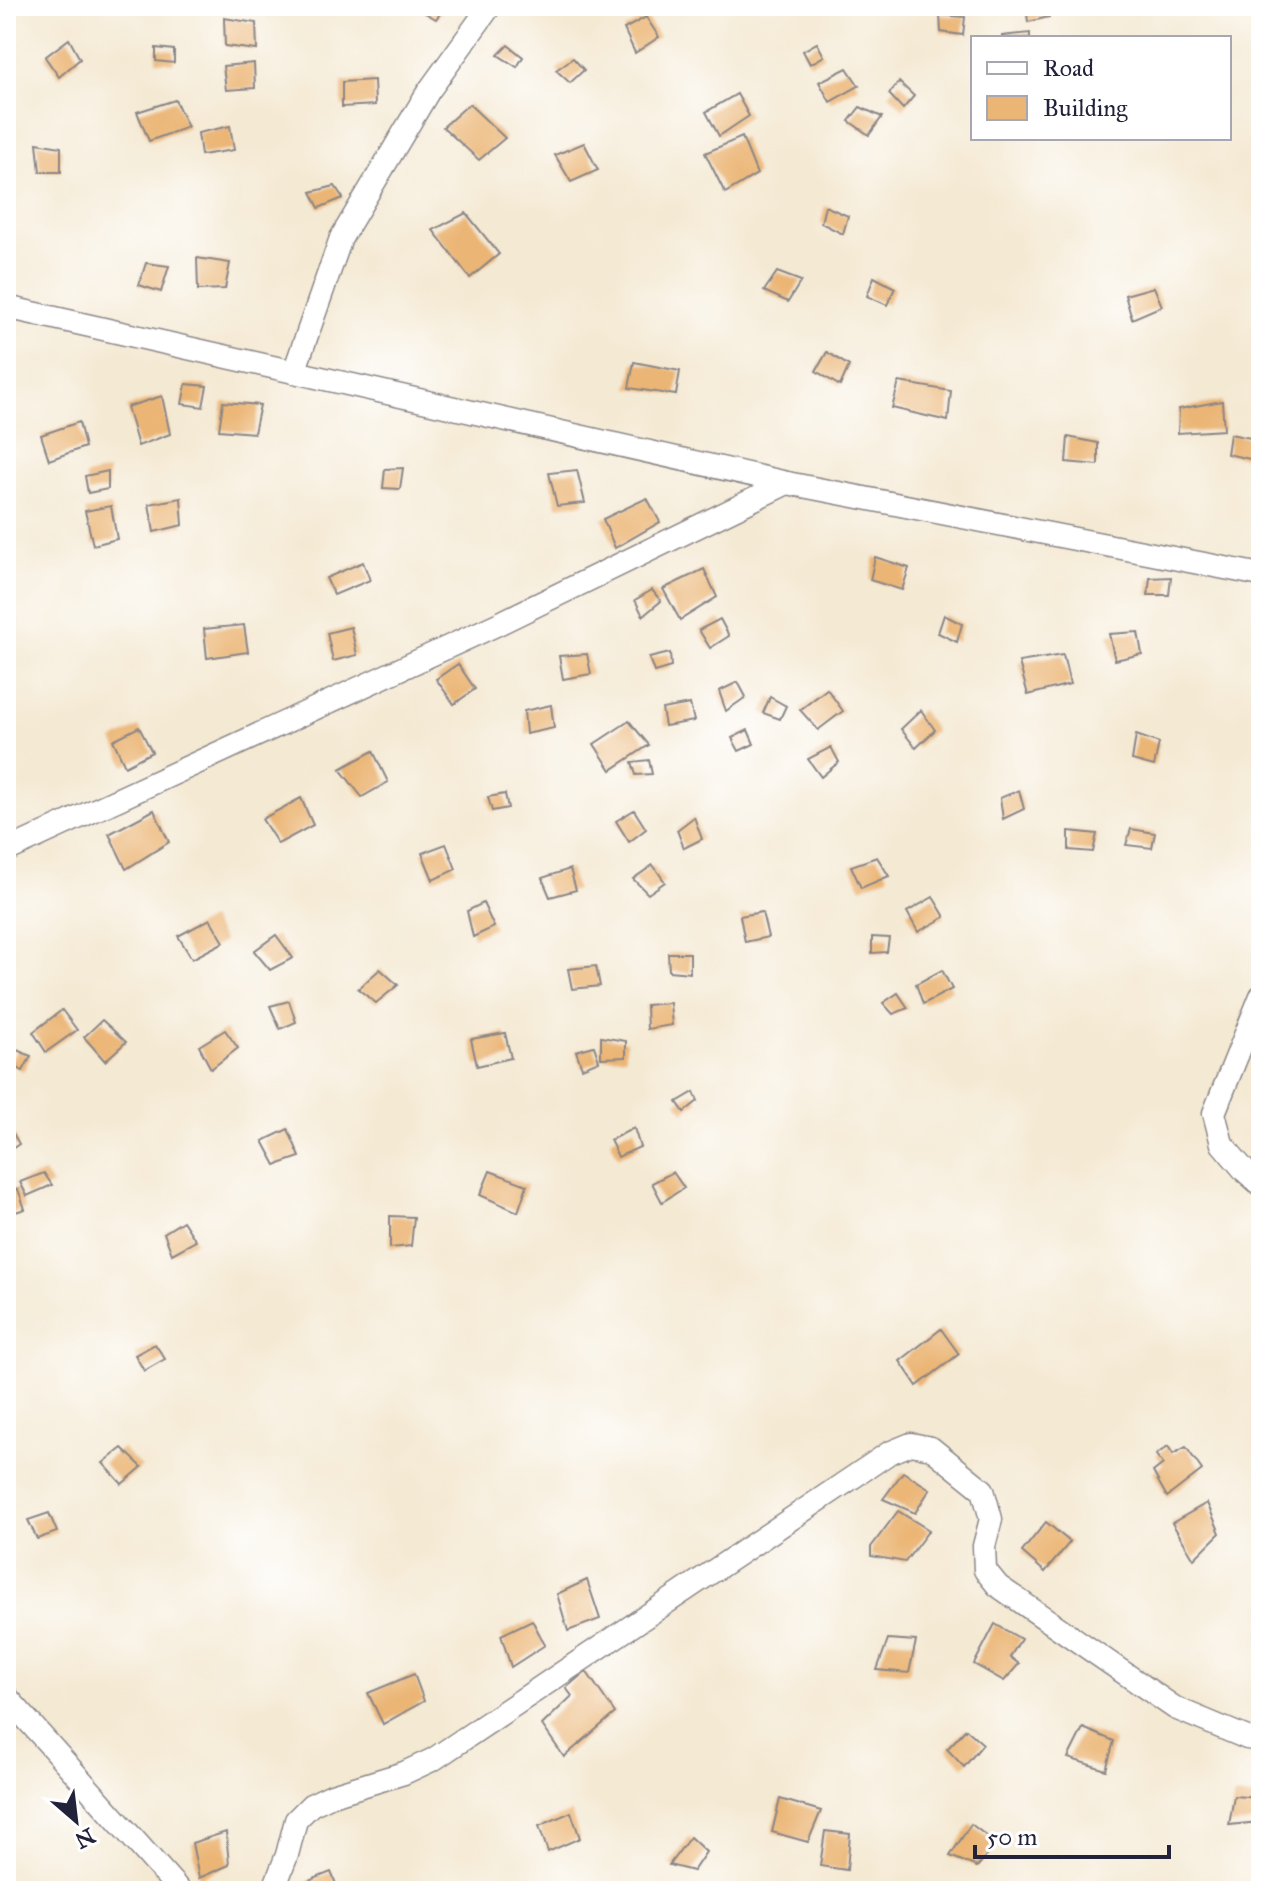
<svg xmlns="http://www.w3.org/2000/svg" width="1267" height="1897" viewBox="0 0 1267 1897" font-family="'IM FELL Great Primer',serif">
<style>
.building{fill:#ebb575}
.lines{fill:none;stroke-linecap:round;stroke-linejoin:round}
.street-casing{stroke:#8b8687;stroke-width:25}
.street{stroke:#fff;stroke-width:22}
</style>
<rect width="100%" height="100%" fill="#fff"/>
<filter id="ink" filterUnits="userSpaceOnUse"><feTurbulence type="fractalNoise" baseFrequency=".0125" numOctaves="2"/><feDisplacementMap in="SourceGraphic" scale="16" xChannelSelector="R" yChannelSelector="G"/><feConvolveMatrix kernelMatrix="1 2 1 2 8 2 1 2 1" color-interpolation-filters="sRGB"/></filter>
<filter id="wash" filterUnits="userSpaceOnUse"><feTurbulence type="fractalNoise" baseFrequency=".006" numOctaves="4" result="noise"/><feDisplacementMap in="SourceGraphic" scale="32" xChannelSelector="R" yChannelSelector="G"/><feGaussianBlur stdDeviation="1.8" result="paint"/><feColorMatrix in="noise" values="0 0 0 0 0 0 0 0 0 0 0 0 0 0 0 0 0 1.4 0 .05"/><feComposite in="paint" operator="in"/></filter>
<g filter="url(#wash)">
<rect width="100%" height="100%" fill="#f4e9d3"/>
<g id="blocks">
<g class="building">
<polygon points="423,6 446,6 436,19 420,10"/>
<polygon points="1026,6 1047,6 1049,17 1028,22"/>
<polygon points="940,15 965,17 963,35 941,32"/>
<polygon points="646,17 659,37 635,53 624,29"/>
<polygon points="224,18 256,23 257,50 225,46"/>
<polygon points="1030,33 1030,38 1002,38 1002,36"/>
<polygon points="69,39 80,59 59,77 45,57"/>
<polygon points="817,43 824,56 810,64 803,51"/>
<polygon points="508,45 523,57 517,67 498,55"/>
<polygon points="156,48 174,50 174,63 156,61"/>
<polygon points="573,58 584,70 570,83 556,70"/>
<polygon points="254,63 255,88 226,90 223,66"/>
<polygon points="847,68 859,86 830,102 819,82"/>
<polygon points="374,80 375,105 342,107 342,82"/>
<polygon points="899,82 914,96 903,109 889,94"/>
<polygon points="737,94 749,116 719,136 706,112"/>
<polygon points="175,100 188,127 149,141 137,112"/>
<polygon points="469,104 505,138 479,160 443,127"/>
<polygon points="6,105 11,105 12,136 6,136"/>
<polygon points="860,107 882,117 869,135 849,121"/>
<polygon points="230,126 234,150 201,155 198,133"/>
<polygon points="742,137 757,174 725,193 705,153"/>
<polygon points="37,143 61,147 61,172 40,172"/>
<polygon points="584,143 598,170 571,182 555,155"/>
<polygon points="335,186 343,198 319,208 311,192"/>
<polygon points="825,206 848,216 843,234 821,223"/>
<polygon points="466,213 499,254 470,278 433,230"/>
<polygon points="197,258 230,263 225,289 198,290"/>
<polygon points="146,263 169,266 161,292 139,285"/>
<polygon points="777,272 801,281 788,302 764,291"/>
<polygon points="874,277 895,288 887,305 867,296"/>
<polygon points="1154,287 1162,306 1132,319 1125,295"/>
<polygon points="827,352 849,366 840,386 816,371"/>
<polygon points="634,362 680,371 676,395 629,388"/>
<polygon points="899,382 951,391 948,421 892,408"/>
<polygon points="186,384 207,386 203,407 182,404"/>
<polygon points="162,396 170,434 138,446 127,407"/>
<polygon points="1222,401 1224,430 1178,433 1179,409"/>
<polygon points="223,402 260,405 254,433 219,430"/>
<polygon points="79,422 85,447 49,460 41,435"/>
<polygon points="1230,434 1261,440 1259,461 1227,454"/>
<polygon points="1068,437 1098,443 1098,465 1066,462"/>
<polygon points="403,468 400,489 383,488 385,469"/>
<polygon points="577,470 585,503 557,506 549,473"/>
<polygon points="108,471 108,489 88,493 85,476"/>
<polygon points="181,498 183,525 154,532 149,504"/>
<polygon points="647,498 660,522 615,548 603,519"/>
<polygon points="111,506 117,539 93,545 85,511"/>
<polygon points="875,557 909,568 902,590 870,580"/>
<polygon points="363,562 370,580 334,595 326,578"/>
<polygon points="704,569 717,597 680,620 663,589"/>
<polygon points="1171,577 1169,595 1148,595 1150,578"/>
<polygon points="652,590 661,601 643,616 635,600"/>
<polygon points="944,615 962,624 957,642 938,633"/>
<polygon points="720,619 729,636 710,648 699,630"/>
<polygon points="244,625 248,652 207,658 204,629"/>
<polygon points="351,627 357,655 333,661 327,633"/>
<polygon points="1138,632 1142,654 1115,660 1109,634"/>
<polygon points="670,653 671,667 654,672 649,658"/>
<polygon points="587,654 591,674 563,679 559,656"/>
<polygon points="1063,655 1070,684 1028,695 1019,662"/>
<polygon points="458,664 475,689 454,704 436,679"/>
<polygon points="738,682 746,697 726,711 719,691"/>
<polygon points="827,689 843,711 818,730 800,710"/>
<polygon points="770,697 786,706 780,719 763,713"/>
<polygon points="690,704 694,721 665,726 662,709"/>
<polygon points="551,705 554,728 526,734 524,711"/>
<polygon points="921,710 935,730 916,748 901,729"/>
<polygon points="629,721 649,745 611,770 594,744"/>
<polygon points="139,727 152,752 125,766 113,740"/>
<polygon points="748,730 754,744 739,751 732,738"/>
<polygon points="1136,735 1159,743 1154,766 1132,760"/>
<polygon points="831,747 839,762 821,777 808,759"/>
<polygon points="373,751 388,782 362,797 340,769"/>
<polygon points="649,760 652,774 636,775 632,762"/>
<polygon points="1019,790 1024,809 1003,819 1000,798"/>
<polygon points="505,794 508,808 492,811 488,797"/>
<polygon points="301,798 313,825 278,844 262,819"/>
<polygon points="154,810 169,842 126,869 109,834"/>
<polygon points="634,810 646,829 629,842 616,821"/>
<polygon points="694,817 702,839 684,848 677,830"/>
<polygon points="1131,829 1155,833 1152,848 1126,845"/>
<polygon points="1069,831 1097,834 1093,852 1069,850"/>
<polygon points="446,844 456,869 433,880 422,853"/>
<polygon points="877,857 889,876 861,888 851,866"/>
<polygon points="653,865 665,882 648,894 633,879"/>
<polygon points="570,869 576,890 550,897 542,878"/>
<polygon points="933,897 945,917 918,932 907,912"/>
<polygon points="483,903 494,927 473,937 467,911"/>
<polygon points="762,912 768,937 745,942 740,916"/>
<polygon points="210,919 224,942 192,959 178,936"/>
<polygon points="276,935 293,958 270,970 254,951"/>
<polygon points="872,937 889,938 887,952 872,953"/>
<polygon points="668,953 690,953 690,973 669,971"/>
<polygon points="596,966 600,986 572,989 568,969"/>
<polygon points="380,969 398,985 376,1003 358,989"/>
<polygon points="942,970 952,989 923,1004 916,984"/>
<polygon points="898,993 908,1008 893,1014 883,1003"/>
<polygon points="289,1001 296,1022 280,1029 270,1006"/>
<polygon points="670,1003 672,1025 647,1029 646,1005"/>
<polygon points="62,1010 77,1030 46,1052 33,1032"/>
<polygon points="102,1020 126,1042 105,1061 84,1037"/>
<polygon points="225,1030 238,1048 211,1069 199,1046"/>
<polygon points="505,1033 511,1058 477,1066 471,1039"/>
<polygon points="601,1037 626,1041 626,1057 601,1058"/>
<polygon points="594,1046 599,1061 582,1068 576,1051"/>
<polygon points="17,1050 31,1056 23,1071 9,1063"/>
<polygon points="694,1092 698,1101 684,1112 677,1102"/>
<polygon points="6,1121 19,1144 6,1153"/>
<polygon points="634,1128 640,1147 618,1157 610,1140"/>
<polygon points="288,1129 300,1157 276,1165 263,1141"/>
<polygon points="490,1171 527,1185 518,1212 480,1195"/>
<polygon points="673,1172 684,1188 662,1202 652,1183"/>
<polygon points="44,1173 52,1185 27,1196 20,1182"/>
<polygon points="18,1189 25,1209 6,1215 6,1191"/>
<polygon points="390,1216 414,1217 411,1246 390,1248"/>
<polygon points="183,1221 196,1241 172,1254 164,1233"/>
<polygon points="941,1329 959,1354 917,1386 900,1361"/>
<polygon points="155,1344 165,1359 144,1371 135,1355"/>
<polygon points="1168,1446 1173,1454 1186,1447 1202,1470 1167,1497 1153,1472 1163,1464 1156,1455"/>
<polygon points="122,1448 142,1467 122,1484 103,1463"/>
<polygon points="903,1472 930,1489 915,1513 883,1499"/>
<polygon points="1207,1503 1220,1533 1194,1559 1172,1523"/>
<polygon points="898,1511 929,1530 905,1562 871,1556 871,1547"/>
<polygon points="49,1513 57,1532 37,1539 28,1520"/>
<polygon points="1046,1522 1070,1542 1045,1572 1022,1552"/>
<polygon points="587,1580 600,1619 568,1631 557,1594"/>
<polygon points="532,1620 545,1645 511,1667 501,1635"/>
<polygon points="995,1624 1021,1639 1010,1657 1019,1664 1004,1681 974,1664"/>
<polygon points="888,1639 916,1641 909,1673 877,1670"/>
<polygon points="586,1671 615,1713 564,1757 542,1725 572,1696 566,1688"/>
<polygon points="414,1674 424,1701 383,1724 368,1693"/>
<polygon points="1083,1728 1114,1741 1106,1770 1068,1758"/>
<polygon points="966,1729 983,1744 964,1767 947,1749"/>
<polygon points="1234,1796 1257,1798 1259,1822 1229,1825"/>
<polygon points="780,1799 821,1811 808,1842 772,1832"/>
<polygon points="571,1812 580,1838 548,1852 539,1826"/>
<polygon points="971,1824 997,1844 977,1867 950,1856"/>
<polygon points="825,1831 850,1834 847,1870 820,1866"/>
<polygon points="226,1832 229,1865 199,1878 192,1843"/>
<polygon points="690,1837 706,1852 693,1871 669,1865"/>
<polygon points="331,1872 339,1891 304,1891 301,1884"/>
</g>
</g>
</g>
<g filter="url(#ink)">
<use href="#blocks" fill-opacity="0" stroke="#8b8687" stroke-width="2"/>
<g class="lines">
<g class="street-casing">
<g id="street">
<polyline points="6,307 787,483 1261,575"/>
<polyline points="294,372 341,238 428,92 490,6"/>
<polyline points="6,851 498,624 787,483"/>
<polyline points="1261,996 1214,1113 1222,1144 1245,1171 1261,1185"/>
<polyline points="6,1696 180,1891"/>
<polyline points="273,1891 287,1855 296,1820 311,1805 332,1795 404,1773 434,1759 889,1453 911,1444 931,1448 983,1490 991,1519 984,1546 985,1570 998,1586 1175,1708 1247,1738 1261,1740"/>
</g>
</g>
<use href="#street" class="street"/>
</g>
</g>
<rect width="1267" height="1897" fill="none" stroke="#fff" stroke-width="32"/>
<rect x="971" y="36" width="260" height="104" fill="#ffffff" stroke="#a7a7b1" stroke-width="2"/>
<rect x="987" y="62" width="40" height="12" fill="#ffffff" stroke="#a7a7b1" stroke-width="2"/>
<text x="1043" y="76" font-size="24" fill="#22223b">Road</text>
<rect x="987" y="96" width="40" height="24" fill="#ebb575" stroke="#a7a7b1" stroke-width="2"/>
<text x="1043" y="116" font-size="24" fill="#22223b">Building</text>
<g transform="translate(76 1821) rotate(152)" stroke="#ffffff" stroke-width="6" paint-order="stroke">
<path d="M0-6L14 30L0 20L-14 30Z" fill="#22223b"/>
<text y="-12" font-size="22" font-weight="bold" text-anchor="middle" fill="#22223b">N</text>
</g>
<path d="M975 1845v12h194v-12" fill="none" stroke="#22223b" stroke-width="4"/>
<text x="987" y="1845" font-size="24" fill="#22223b" stroke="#ffffff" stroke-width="6" paint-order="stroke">50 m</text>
</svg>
